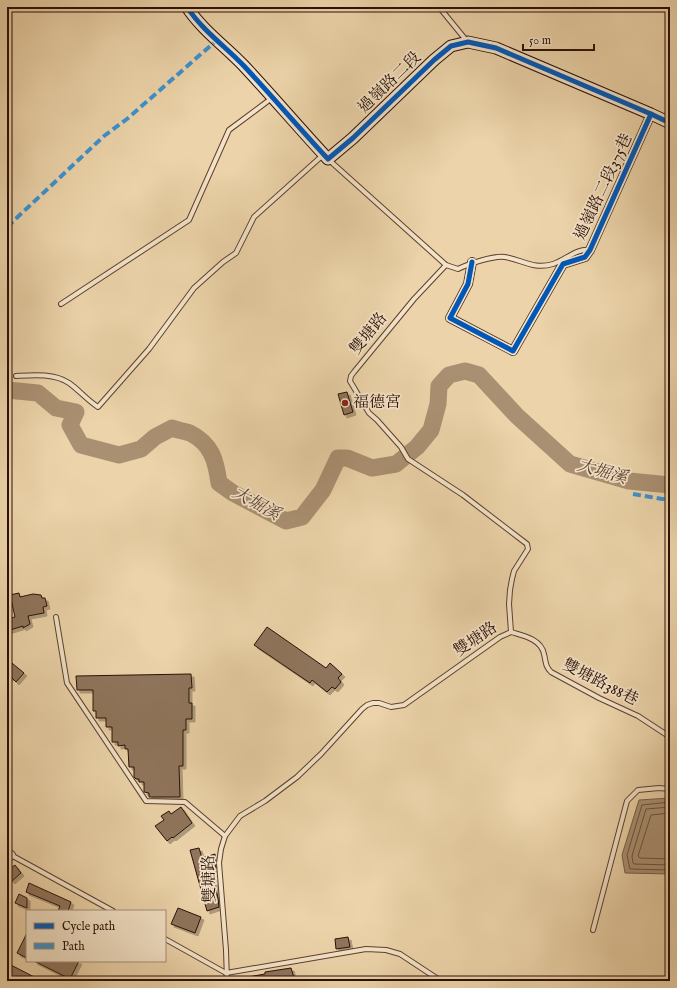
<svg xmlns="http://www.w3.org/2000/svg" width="677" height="988" viewBox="0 0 677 988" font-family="'IM FELL English','Noto Serif TC',serif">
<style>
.water{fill:#aa9072;stroke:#775c47}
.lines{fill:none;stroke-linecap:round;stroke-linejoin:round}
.shore{stroke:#6a503c;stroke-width:1}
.river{stroke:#aa9072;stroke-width:17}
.building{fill:#8f755b;stroke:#2a0f06;filter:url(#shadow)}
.lane-casing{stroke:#5a402f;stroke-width:6}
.street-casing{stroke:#5a402f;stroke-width:10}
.secondary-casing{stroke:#2a0f06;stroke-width:13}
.lane{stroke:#f3e2c7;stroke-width:4}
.street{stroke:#f3e2c7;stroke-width:8}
.secondary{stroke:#f3e2c7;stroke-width:11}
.quiet{stroke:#3c92d1;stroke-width:4;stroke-dasharray:8 4;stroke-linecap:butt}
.cycleway-casing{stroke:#f3e2c7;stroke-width:8}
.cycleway{stroke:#0057b8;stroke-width:5}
.poi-dot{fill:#8f2418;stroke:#f3e2c7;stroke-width:1.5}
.labels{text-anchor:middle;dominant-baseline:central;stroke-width:3.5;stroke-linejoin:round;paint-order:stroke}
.street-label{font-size:16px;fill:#2a0f06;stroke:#f3e2c7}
.poi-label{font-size:16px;fill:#2a0f06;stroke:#f3e2c7;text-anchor:start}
.water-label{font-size:17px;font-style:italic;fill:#5d4331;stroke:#f3e2c7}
</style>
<defs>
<filter id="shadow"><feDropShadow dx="3" dy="3" stdDeviation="0" flood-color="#0004"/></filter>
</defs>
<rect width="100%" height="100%" fill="#ecd3a9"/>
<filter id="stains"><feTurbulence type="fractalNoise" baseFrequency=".005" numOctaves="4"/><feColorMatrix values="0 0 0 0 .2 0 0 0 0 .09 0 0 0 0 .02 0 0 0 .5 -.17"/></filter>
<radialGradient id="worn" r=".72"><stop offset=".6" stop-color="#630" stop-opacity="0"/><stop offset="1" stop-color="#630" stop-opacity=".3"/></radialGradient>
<polygon class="water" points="670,798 670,874 625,873 622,855 639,800"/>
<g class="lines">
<g class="shore">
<polyline points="670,802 642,805 627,855 630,869 670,870"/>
<polyline points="670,807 646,809 632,856 633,863 634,864 670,865"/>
<polyline points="670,813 651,815 638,856 640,858 670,859"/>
</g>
<path class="river" d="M7 390 38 393 56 408 76 412 70 425 81 445 119 455 141 449 155 437 172 428C177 430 184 431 190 433 212 444 216 461 219 483L233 493 286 521 302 517 323 490 338 458H347L372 468 396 464 417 447 431 430 438 404 439 386 449 375 465 371 479 375 517 416 570 464 629 481 670 485"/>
</g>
<g class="building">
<polygon points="347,392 353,412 344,415 338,394"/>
<polygon points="19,593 20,597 33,594 41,595 42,598 45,598 47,606 43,607 44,613 28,616 30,624 23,628 23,626 7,631 7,619 15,617 10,595"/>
<polygon points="267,627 326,668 330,663 342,674 338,678 341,682 335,689 332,687 327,692 312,680 310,683 254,645"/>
<polygon points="7,659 24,673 16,682 11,677 7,680"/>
<polygon points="191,674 192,688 189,688 189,703 192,703 192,719 186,719 186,730 183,730 183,766 179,766 180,797 149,797 149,793 144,792 144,782 139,782 139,779 136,779 134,777 134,767 129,767 128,749 125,749 125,745 118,746 118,742 112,742 112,727 106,727 106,718 96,718 96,711 93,711 93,690 77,690 76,676"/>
<polygon points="181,807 192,823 173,838 172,837 167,841 155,826 164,820 161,816 169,811 171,814"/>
<polygon points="199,848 202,858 215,854 216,869 211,870 218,898 219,907 207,911 190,850"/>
<polygon points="15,865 21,873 12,881 7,876 7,871"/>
<polygon points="29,883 71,902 68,911 58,911 60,906 26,892"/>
<polygon points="19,894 27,898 27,908 15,903"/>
<polygon points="178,908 201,917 195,933 171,924"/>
<polygon points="27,933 27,958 17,953"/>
<polygon points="348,937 350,947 336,949 335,939"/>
<polygon points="34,961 79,961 70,979"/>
<polygon points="7,963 42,981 7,981"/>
<polygon points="291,968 295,981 248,981 248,977 265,974 265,972"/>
</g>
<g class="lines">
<g class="lane-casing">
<g id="lane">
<polyline points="439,7 466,40"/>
<path d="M329 160 446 265 458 269C468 264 495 255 505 257 523 260 534 270 553 264 566 260 576 248 590 250"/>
<polyline points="61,304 189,220 229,130 272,98"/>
<path d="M16 376C33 375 54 373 69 383 79 390 87 400 98 407L149 349 194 288 223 262 236 253 254 217 323 155"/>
<polyline points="56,617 67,683 146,801 185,802 225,836"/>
<path d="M511 632C524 636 541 639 544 654 546 662 545 666 551 672L599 698 638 716 670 737"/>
<polyline points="7,851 11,855 113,911"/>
<polyline points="593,930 627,801 638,790 659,788 670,789"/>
<polyline points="165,939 226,973"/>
<polyline points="226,973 366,949 386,950 400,954 441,981"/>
<polyline points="227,981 226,950 219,863 221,849 225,836 240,816 265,801 297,777 321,754 362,709 367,705 373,703 379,703 391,707 404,705 500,637 511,632 509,604 510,590 512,579 514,571 528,549 527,544 463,495 408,459 401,447 377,420 369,413 350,381 351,376 354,372 414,299 446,265"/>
</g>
</g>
<g class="street-casing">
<g id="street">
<polyline points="472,262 468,284 450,318 513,351 563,264 585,257 590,250 651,114"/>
<polyline points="7,859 11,855"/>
</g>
</g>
<g class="secondary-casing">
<path id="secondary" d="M187 7C202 30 226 47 244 66 273 97 300 129 328 159L353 138 434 60 451 46 468 42 496 48 651 114 670 123"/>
</g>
<use href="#lane" class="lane"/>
<use href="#street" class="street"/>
<use href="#secondary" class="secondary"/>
<g class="quiet">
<polyline points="7,227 104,136 127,119 217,40"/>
<polyline points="633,494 662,499 670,499"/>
</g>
<g class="cycleway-casing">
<g id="cycleway">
<path d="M187 7C202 30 226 47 244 66 273 97 300 129 328 159L353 138 434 60 451 46 468 42 496 48 651 114 670 123"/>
<polyline points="472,262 468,284 450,318 513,351 563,264 585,257 590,250 651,114"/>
</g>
</g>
<use href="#cycleway" class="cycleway"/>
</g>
<circle class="poi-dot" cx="345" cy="403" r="4"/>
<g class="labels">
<g class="street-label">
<text transform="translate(390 83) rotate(-44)">過嶺路二段</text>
<text transform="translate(604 187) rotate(-65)">過嶺路二段375巷</text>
<text transform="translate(369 334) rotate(-51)">雙塘路</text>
<text transform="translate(476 640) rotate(-34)">雙塘路</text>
<text transform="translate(600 683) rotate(27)">雙塘路388巷</text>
<text transform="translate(210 879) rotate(-92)">雙塘路</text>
</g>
<g class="poi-label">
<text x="353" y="403">福德宮</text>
</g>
<g class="water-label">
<text transform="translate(602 472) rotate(16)">大堀溪</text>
<text transform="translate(256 504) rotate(29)">大堀溪</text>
</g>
</g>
<rect width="677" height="988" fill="none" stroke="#ecd3a9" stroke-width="24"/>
<rect x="8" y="8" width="661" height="972" fill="none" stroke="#2a0f06" stroke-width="2"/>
<rect x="12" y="12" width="653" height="964" fill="none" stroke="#2a0f06"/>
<rect x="26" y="910" width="140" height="52" fill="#f3e2c7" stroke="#a38e7a"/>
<rect x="34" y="923" width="20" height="6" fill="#0057b8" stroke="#a38e7a"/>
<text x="62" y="930" font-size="12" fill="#2a0f06">Cycle path</text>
<rect x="34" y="943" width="20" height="6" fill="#3c92d1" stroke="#a38e7a"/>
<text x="62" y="950" font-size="12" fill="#2a0f06">Path</text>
<path d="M523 44v6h71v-6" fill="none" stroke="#2a0f06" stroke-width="2"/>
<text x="529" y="44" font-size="12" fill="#2a0f06" stroke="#f3e2c7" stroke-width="3" paint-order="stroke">50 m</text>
<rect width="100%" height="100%" filter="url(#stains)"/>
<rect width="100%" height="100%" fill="url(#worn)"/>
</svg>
